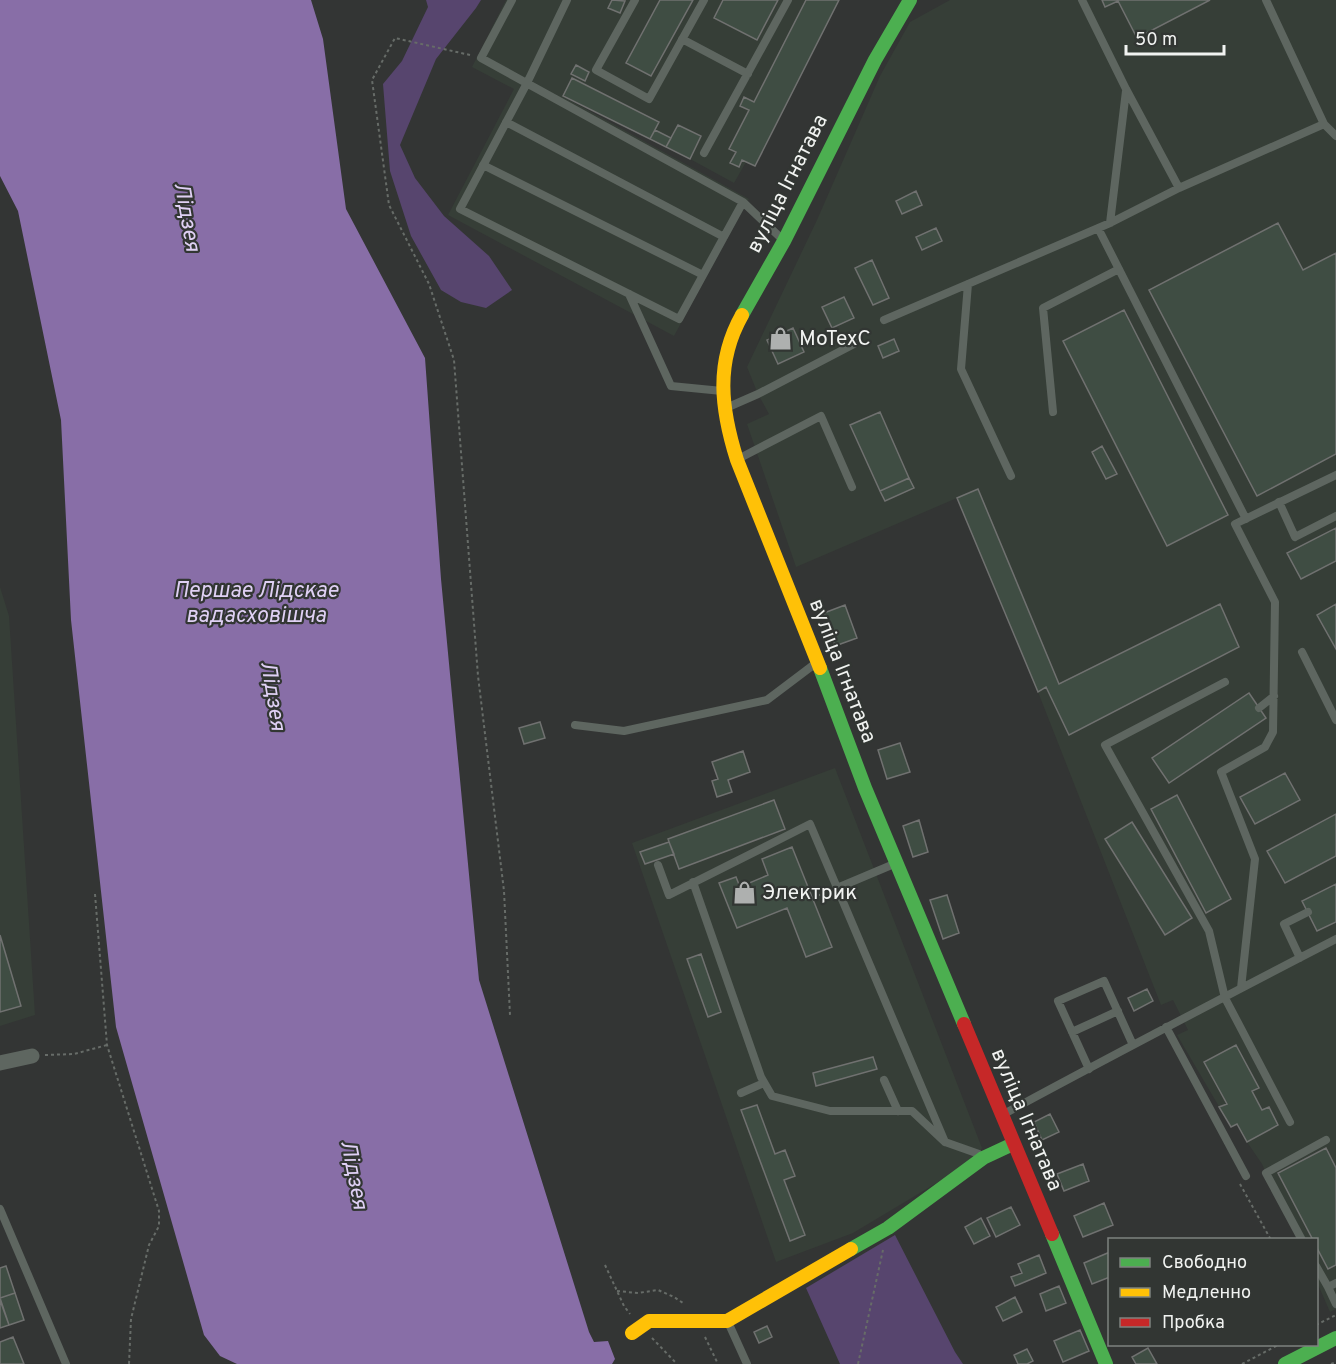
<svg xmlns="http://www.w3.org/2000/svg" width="1336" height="1364" viewBox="0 0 1336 1364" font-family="Overpass,sans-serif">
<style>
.built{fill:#363e37}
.green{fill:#57456e}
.water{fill:#886ea7}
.building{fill:#3f4d43;stroke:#707170;stroke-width:1.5}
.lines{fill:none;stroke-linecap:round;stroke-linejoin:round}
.path{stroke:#676c68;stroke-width:2;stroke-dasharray:3 3;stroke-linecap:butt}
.lane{stroke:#5e6660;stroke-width:8}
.street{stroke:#5e6660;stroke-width:15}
.fast{stroke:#4caf50;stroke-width:14}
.slow{stroke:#ffc107;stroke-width:14}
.jam{stroke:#c62828;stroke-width:14}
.labels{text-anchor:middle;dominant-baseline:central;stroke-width:4.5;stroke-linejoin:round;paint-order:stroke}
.street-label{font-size:21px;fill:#f1f3f1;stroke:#323633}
.poi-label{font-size:21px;fill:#f1f3f1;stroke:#323633;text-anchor:start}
.water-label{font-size:22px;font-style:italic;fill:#dfd0f4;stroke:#323633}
</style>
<rect width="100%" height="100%" fill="#333534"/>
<path class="built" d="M506,0H839L734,183L690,159L564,97L749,199L674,336L448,215L514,89L472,67Z
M950,0H1336V1309L1330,1312L1317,1282L1316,1240L1297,1239L1262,1164L1247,1142L1238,1124L1231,1127L1177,1035L1188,1030L1173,1000L1161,1005L1038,692L957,498L796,567L747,424L769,414L758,394L747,367L817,220L880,76L910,22Z
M0,587L9,616L35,1015L0,1026Z
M835,768L982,1148L975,1160L853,1233L776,1262L632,843Z"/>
<path class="green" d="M426,0H481L476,8L436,59L400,145L415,178L444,216L489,256L512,290L486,308L461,302L441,290L411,236L390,171L383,84L402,61L428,7Z
M895,1235L955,1352L963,1364H840L806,1288Z"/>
<path class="water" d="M0,0H311L323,39L346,209L425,358L441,579L479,980L589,1332L594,1342L608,1341L615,1359L612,1364H237L220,1356L204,1335L116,1027L71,620L61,420L18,211L0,176Z"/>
<path class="building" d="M612,0L625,1L620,13L608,8Z
M660,0H693L651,76L626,63Z
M723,0H778L757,40L714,18Z
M806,0H839L755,166L742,160L739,167L730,163L736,152L729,149L749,110L740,106L744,97L754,102Z
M1102,0H1210L1137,38L1118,1L1105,7Z
M576,65L589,72L585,81L571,74Z
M572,78L659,122L650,139L563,96Z
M678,125L701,136L690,159L666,147Z
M655,130L671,138L666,147L650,139Z
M916,191L922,205L902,214L896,201Z
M1278,223L1303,270L1336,253V454L1257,496L1149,290Z
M936,228L942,241L922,250L916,237Z
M872,260L889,298L873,305L855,268Z
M844,297L854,318L832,328L822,307Z
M1124,310L1228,515L1167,546L1063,341Z
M793,328L804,352L778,364L767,340Z
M894,339L899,351L883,358L878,346Z
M880,412L909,478L880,491L850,425Z
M1102,446L1117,474L1106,479L1092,452Z
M909,478L914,488L885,501L880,491Z
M978,489L1059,684L1220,604L1239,647L1069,735L1046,687L1038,692L957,498Z
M1336,528V561L1301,579L1287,553Z
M1336,604V649L1317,615Z
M845,605L857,638L835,646L824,613Z
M1249,693L1266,718L1169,783L1152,758Z
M540,722L545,738L524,744L519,728Z
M900,743L910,772L887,779L878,750Z
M743,751L750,772L728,780L732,792L717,797L712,781L718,779L712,762Z
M1285,773L1300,800L1255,824L1240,797Z
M1177,795L1231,899L1206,913L1151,809Z
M774,800L785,829L679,869L668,839Z
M1336,814V856L1285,883L1267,851Z
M919,820L928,852L913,857L903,826Z
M1132,822L1192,918L1165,935L1105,839Z
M669,842L674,854L645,864L640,852Z
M792,847L832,947L806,957L787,908L737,928L719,883L736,877L740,887L768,875L762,859Z
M1336,884V922L1317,931L1302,901Z
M947,895L959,933L943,939L930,900Z
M0,935L21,1006L0,1012Z
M701,954L721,1012L708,1017L687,959Z
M1147,989L1153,1001L1134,1011L1128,998Z
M1236,1045L1259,1088L1252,1091L1262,1110L1269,1107L1278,1125L1247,1142L1237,1124L1231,1127L1219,1107L1227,1104L1204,1062Z
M873,1057L877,1069L816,1086L813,1073Z
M757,1105L775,1154L785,1150L795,1176L784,1180L805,1235L790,1241L741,1110Z
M1050,1114L1059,1132L1042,1140L1034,1122Z
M1326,1148L1336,1168V1265L1328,1269L1316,1246V1240H1313L1278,1173Z
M1083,1164L1089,1181L1064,1191L1057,1174Z
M1104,1203L1113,1225L1083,1237L1074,1216Z
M1011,1207L1020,1225L996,1237L987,1218Z
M981,1218L990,1236L974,1244L965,1227Z
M1110,1252V1277L1092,1284L1084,1263Z
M1039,1255L1046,1273L1015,1286L1011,1277L1022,1273L1018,1264Z
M6,1266L15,1293L0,1298V1268Z
M1059,1286L1066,1303L1046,1311L1040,1294Z
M15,1293L24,1320L9,1325L0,1298Z
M1015,1297L1022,1312L1003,1321L996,1307Z
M0,1300L9,1325L0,1328Z
M767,1326L772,1337L759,1343L754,1332Z
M1080,1330L1089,1351L1063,1362L1054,1341Z
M13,1337L24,1364H0V1342Z
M1148,1348L1157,1364H1136L1132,1357Z
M1027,1349L1033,1361L1027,1364H1018L1014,1355Z"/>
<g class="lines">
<path class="path" d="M470,55L395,38L372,80L389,205L429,284L454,360L478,676L504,891L510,1015
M95,894L107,1045L159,1211V1226L149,1245L131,1319L129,1364
M812,898L829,891
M45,1055L74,1054L107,1045
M1240,1184L1271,1240
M605,1265L624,1306L630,1314
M617,1291L638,1293L658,1290L674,1297L683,1303
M1316,1325L1336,1315
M705,1337L718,1364
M652,1338L677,1364
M858,1364L883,1250
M1242,1364L1280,1344
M1331,1364L1336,1362"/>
<path class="lane" d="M512,0L481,58L743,202L782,239
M567,0L527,83L460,209L679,319L743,202
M635,0L596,70L649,99L704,0
M1082,0L1126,89L1179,188
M1266,0L1324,124L1336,136
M682,39L748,74
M506,122L724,237
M704,153L788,0
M483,165L703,275
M1110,223L1126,91
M1098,228L1246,519
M968,284L961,369L1011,476
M629,294L671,386L722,391
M884,320L1110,223L1179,188L1324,124
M726,408L758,394L856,343
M1053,412L1043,308L1119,269
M738,459L821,416L852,487
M1279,502L1295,537L1336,516
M1302,652L1336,720
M1225,682L1105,745L1209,931L1225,998L1290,1122
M1259,708L1274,696
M575,725L624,731L767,700L816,663
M658,865L669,895L810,824L945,1142
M693,882L761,1077L772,1096L830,1111H912L945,1142L979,1154L981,1156
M837,888L894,864
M1300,958L1284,924L1308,912
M1241,988L1255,859L1221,772L1265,747L1273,732L1275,602L1235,524L1336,475
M1166,1027L1246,1176
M1072,1032L1118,1011
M1089,1069L1058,1001L1104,981L1133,1045
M884,1080L898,1111
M741,1093L764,1083
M1002,1115C1113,1055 1224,997 1336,939
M0,1209L66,1364
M1302,1240L1266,1173L1326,1140
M1316,1266L1328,1287
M1336,1283L1328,1287L1336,1304
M728,1322L747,1364"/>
<path class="street" d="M0,1063L32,1056"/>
<path class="fast" d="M742,315L784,241L875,60L910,0
M820,668L865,788L964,1024
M1052,1234L1106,1364
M851,1249L888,1228L983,1158L1013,1144
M1285,1364L1336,1338"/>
<path class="slow" d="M742,315C715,363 721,409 737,460L820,668
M632,1333L649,1321H727L851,1249"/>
<path class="jam" d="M964,1024L1052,1234"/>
</g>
<defs>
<symbol id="shop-bare" viewBox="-9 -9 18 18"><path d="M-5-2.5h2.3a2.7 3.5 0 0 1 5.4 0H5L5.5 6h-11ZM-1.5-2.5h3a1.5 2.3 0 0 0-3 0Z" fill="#aeb0af" stroke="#323633" stroke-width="2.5" paint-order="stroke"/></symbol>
</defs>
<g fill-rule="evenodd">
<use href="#shop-bare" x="764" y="322" width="33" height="33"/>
<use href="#shop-bare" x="728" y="876" width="33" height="33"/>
</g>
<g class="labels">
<g class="street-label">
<text transform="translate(788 184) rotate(-63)">вуліца Ігнатава</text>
<text transform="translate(842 671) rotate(69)">вуліца Ігнатава</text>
<text transform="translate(1026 1120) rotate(67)">вуліца Ігнатава</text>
</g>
<g class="poi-label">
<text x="799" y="339">MoTexC</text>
<text x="762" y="893">Электрик</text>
</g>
<g class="water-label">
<text transform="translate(186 217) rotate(80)">Лідзея</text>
<text x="256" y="591">Першае Лідскае<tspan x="256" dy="25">вадасховішча</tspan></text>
<text transform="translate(272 696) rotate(81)">Лідзея</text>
<text transform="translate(353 1175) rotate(79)">Лідзея</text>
</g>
</g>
<rect x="1108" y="1238" width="210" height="108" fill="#323633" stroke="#7e827f" stroke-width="1.5"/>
<rect x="1120" y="1258" width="30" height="9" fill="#4caf50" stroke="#7e827f" stroke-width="1.5"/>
<text x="1162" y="1268" font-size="18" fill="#f1f3f1">Свободно</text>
<rect x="1120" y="1288" width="30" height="9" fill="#ffc107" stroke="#7e827f" stroke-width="1.5"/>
<text x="1162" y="1298" font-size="18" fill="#f1f3f1">Медленно</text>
<rect x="1120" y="1318" width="30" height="9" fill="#c62828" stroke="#7e827f" stroke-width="1.5"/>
<text x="1162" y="1328" font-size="18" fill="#f1f3f1">Пробка</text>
<path d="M1126 45v9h98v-9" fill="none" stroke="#f1f3f1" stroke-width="3"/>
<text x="1135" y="45" font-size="18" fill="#f1f3f1" stroke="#323633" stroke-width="4.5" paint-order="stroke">50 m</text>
</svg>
